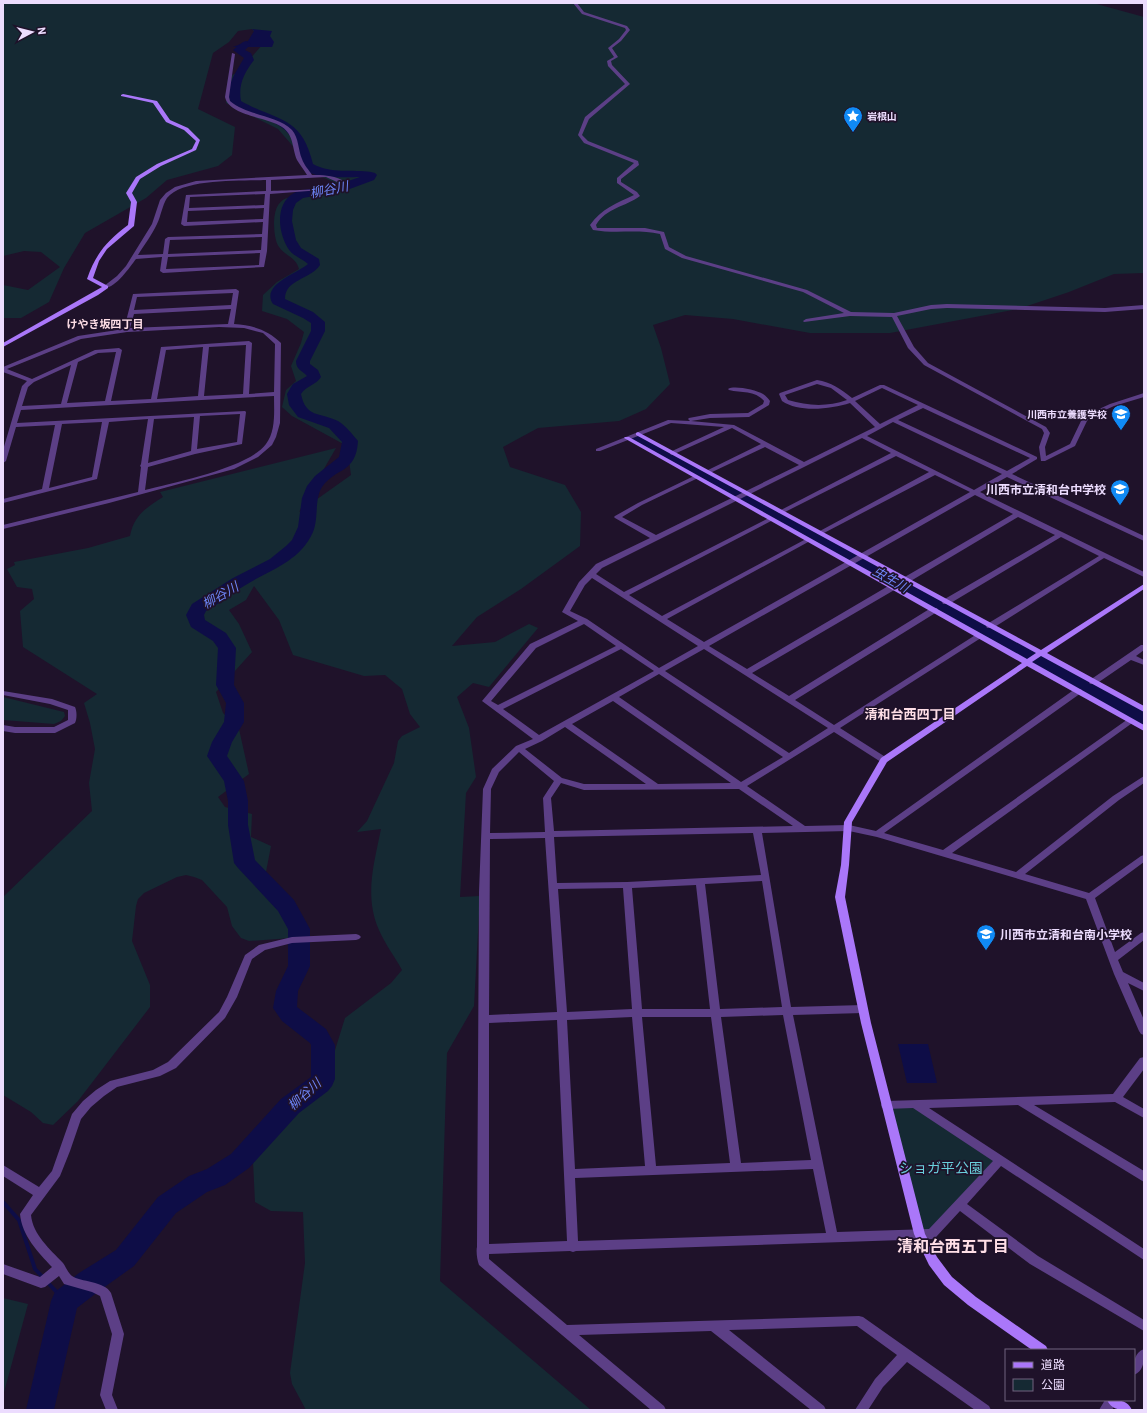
<svg xmlns="http://www.w3.org/2000/svg" width="1147" height="1413" viewBox="0 0 1147 1413" font-family="Barlow,'Noto Sans JP',sans-serif">
<style>
.green{fill:#152933}
.water{fill:#0e0d47}
.lines{fill:none;stroke-linecap:round;stroke-linejoin:round}
.stream{stroke:#0e0d47;stroke-width:4}
.river{fill:#0e0d47;fill-rule:evenodd}
.street{fill:#5c3f86;fill-rule:evenodd}
.secondary{fill:#aa77f9;fill-rule:evenodd}
.labels{text-anchor:middle;dominant-baseline:central;stroke-width:3.5;stroke-linejoin:round;paint-order:stroke}
.far-poi-label{font-size:10px;font-weight:bold;fill:#ecdcfe;stroke:#1f122a;text-anchor:start}
.far-neighbourhood-label{font-size:11px;font-weight:bold;fill:#fedee6;stroke:#1f122a}
.poi-label{font-size:12px;font-weight:bold;fill:#ecdcfe;stroke:#1f122a;text-anchor:end}
.water-label{font-size:13px;font-style:italic;fill:#6e86f9;stroke:#1f122a}
.neighbourhood-label{font-size:13px;font-weight:bold;fill:#fedee6;stroke:#1f122a}
.near-park-label{font-size:14px;fill:#69cfdc;stroke:#1f122a}
.near-neighbourhood-label{font-size:16px;font-weight:bold;fill:#fedee6;stroke:#1f122a}
</style>
<rect width="100%" height="100%" fill="#1f122a"/>
<path class="green" d="M3,3H1093L1144,17V273L1114,274L1069,292L1018,309L890,333H810L733,319L685,315L653,325L661,348L670,384L646,409L619,421L538,428L503,447L510,467L565,485L581,512L580,546L521,589L477,617L452,646L495,642L529,624L538,628L489,687L473,683L457,697L469,728L476,777L466,793L460,897L480,896L474,1006L447,1053L440,1281L591,1410H306L292,1384L290,1373L305,1263L303,1212L271,1211L255,1202L253,1161L257,1150L323,1089L345,1018L391,983L402,970C395,957 385,944 379,930C364,896 374,864 381,829L357,832L367,821L394,763L398,741L402,736L420,727L410,714L402,689L385,675L364,676L293,655L279,620L254,586L246,600L229,610L239,624L252,652L216,692L223,713L239,729L249,774L218,797L225,807L252,814L251,837L271,846L265,877L268,883L286,895L298,917L291,938L249,941L241,938L232,926L227,907L202,880L194,877L186,875L177,877L144,893L138,899L136,906L132,941L150,985V1007L78,1101L53,1125L43,1123L31,1112L3,1095V897L92,811L89,783L95,749L90,723L84,703L97,694L23,647L20,611L34,599L32,589L17,587L7,569L15,565L14,562L88,548L130,536C134,515 146,508 163,497L160,492L336,448L299,512L351,475L347,446L292,416L282,407L286,390L296,381L291,366L301,343L304,332L287,319L262,311L263,295L277,282L299,269C296,257 285,256 279,247C275,242 274,229 274,223C275,189 297,199 319,192C323,191 326,188 330,186L331,181L318,175L278,129L226,103L228,78L239,71L263,44L252,29L238,31L229,42L213,53L198,109L235,127L232,155L218,166L167,180L146,198L85,233L64,268L49,302L21,318H3V285L28,290L60,267L41,252L24,251L3,256Z
M3,697L64,712L65,716L61,721L54,724L3,720Z
M915,1104L1000,1160L932,1234H920L886,1105Z
M3,1298L28,1304L3,1396Z"/>
<path class="water" d="M252,29L272,31L270,36L274,42L272,47H233L248,41L254,31Z
M898,1044H928L937,1083H907Z"/>
<g class="lines">
<path class="stream" d="M3,1202L19,1220L35,1269L65,1301"/>
<path class="river" d="M246,41L251,44L245,50L251,53L254,60C244,73 238,85 241,101C278,122 301,115 313,164C331,174 352,169 371,172L375,173L377,175L374,180L347,190L303,198L296,203L293,210L292,221L296,240L301,248L319,259L320,265C310,280 285,279 285,299L313,312L325,322V331L310,361V364L318,370L321,377C316,385 306,386 301,394C306,418 319,412 338,421C345,425 353,435 358,441C356,474 336,467 322,487C314,500 319,518 313,532C300,562 269,570 244,586C231,594 219,604 206,611L204,615L205,620L226,633L236,648L234,685L244,703V722L232,742L227,756L244,781L248,801V825L255,860L294,900L310,929V966L298,991L297,1007L326,1029L335,1045V1079L332,1086L328,1091L299,1113L249,1168L225,1185L207,1192L176,1213L134,1266L99,1291L77,1308L54,1410H26L51,1301L55,1292L79,1273L116,1250L158,1197L189,1176L207,1169L231,1154L281,1099L311,1077V1045L310,1043L282,1021L273,1008L276,991L288,966V929L278,911L238,868L234,863L228,825V801L224,781L207,756L212,742L224,722L226,703L216,685L218,648L213,641L191,627L186,615L192,604L233,578L270,559L286,546L292,540L298,527L302,498L307,486L315,476L339,457L342,442L329,428L298,417L289,405L287,394L291,387L293,384L307,376C302,370 296,370 296,361L311,331V323L303,318L273,304C260,285 298,273 308,264C303,259 295,257 290,251C278,235 274,204 294,193C301,189 311,189 318,188C333,185 346,182 360,177C348,177 308,180 302,166C297,153 296,140 285,130C271,118 249,114 232,105C222,89 237,71 244,58L233,50L243,42Z
M638,433L643,435L1144,711V725L1137,723L633,441L630,438L633,435Z"/>
<path class="street" d="M573,3H577L584,12L627,26L630,30L621,41L612,48L618,57L611,61L612,65L630,84L589,119L582,135L588,141L638,161L639,165L621,179V182L637,192L640,196C625,207 606,208 596,225L597,228H645L664,232L669,247L686,256L807,290L851,312L894,313L931,305L947,304L1105,308L1144,305V309L1105,312L947,308L931,309L897,316L914,347L928,363L1046,427L1050,433L1045,447L1046,456L1070,444L1081,421L1086,415L1110,404L1144,393V397L1114,406L1090,417L1087,421L1075,446L1045,461H1041L1039,447L1044,433L1042,429L924,365L908,348L892,317L850,316L804,322L803,321L806,319L844,313L803,292L682,258L665,249L660,234C638,229 615,234 593,230L590,225C601,209 617,203 634,195L617,183V178L634,163L584,143L578,135L585,117L625,84L608,66L607,61L614,57L608,48L619,39L626,30L625,28L582,14Z
M232,53L235,54L229,97L230,101C248,116 277,115 292,130C299,138 298,150 302,159C304,165 309,170 312,175C323,175 331,175 342,180L341,185L334,189L270,194L267,251L264,267L163,273L160,271L162,257L136,259C130,267 115,289 104,288V286L117,276L126,266L152,224L160,200L166,193L175,187L196,181L307,175C304,170 300,165 297,160C292,148 294,135 282,127C268,117 229,116 225,97ZM326,177L337,182V184C325,191 286,190 271,191V180ZM266,180V191L186,195L181,224L184,226L263,222L262,234L168,237L165,239L163,254L138,255C144,245 152,235 157,224C161,216 162,206 167,198C183,178 241,181 266,180ZM265,194L264,205L189,208L190,197ZM264,208L263,219L187,222L188,211ZM262,237L261,250L168,254L170,240ZM260,253L259,265L166,269L168,257Z
M236,289L239,291L234,324C252,325 268,330 281,343L280,423L276,437L272,445L258,457L234,469L109,503L3,529V525L138,492L141,467L140,466L141,464L148,419L109,422L97,479L3,503V499L42,489L55,425L16,427L6,461L3,463V450L22,386L27,381L3,372V367L78,336L124,329L133,294ZM233,293L231,305L134,310L137,297ZM231,309L228,324L130,328L134,314ZM219,327L244,328L263,333L275,344L274,392L249,394L252,343L249,341L161,347L151,399L111,401L122,350L119,348L95,350L32,379L7,369L81,339L127,332ZM246,345L243,394L204,396L209,347ZM203,347L198,396L157,399L166,350ZM116,352L105,401L67,403L78,362L98,353ZM71,365L61,404L22,406L28,387L34,382ZM274,396C274,411 276,431 266,444C248,468 175,482 145,490L148,467L195,454L242,444L246,412L245,411L17,423L21,410ZM240,414L237,442L197,449L200,416ZM194,417L191,451L148,463L154,419ZM102,422L92,477L49,488L62,424Z
M817,380C831,382 841,389 852,398L880,385H884L1037,457V459L1012,474L1144,536V541L1142,540L1007,477L980,492L1144,572V577L1104,558L993,628H987L986,626L987,624L1099,556L1061,537L949,604H943L942,602L943,600L1055,535L1018,517L909,582H903L902,580L903,578L1013,514L975,495L709,646L747,669L890,585H896L897,587L896,589L752,673L789,696L931,608H937L938,610L937,612L795,700L834,725L977,634H980L984,636L840,728L887,758L888,760L887,762H881L834,732L747,786L805,826L849,825L876,831L1075,689H1081L1082,691L1081,693L884,833L943,850L1128,719L1131,718L1135,721L952,853L1016,872L1113,796L1144,776V783L1119,800L1025,874L1089,893L1141,856L1144,855V862L1095,898L1115,952L1141,933L1144,932V940L1118,960L1123,972L1144,983V991L1128,983L1144,1020V1035L1141,1034L1139,1031L1114,974L1086,899L877,837L849,831L762,833L791,1007L863,1005L866,1006L868,1009L866,1012L863,1013L793,1015L837,1232L929,1229L993,1161L913,1108L886,1109L882,1108L881,1105L882,1102L886,1101L1113,1094L1140,1058L1144,1057V1069L1123,1097L1144,1109V1118L1115,1102L1034,1105L1144,1171V1182L1018,1105L929,1108L1144,1249V1260L1001,1166L967,1204L1038,1256L1144,1320V1331L1030,1264L960,1211L936,1237L932,1239L576,1251L573,1252L570,1251L489,1254V1259L567,1325L859,1316L863,1317L989,1406L991,1410H975L907,1362L883,1387L868,1410H855L875,1379L897,1355L857,1326L729,1330L824,1406L826,1410H811L711,1331L579,1335L664,1406L666,1410H651L479,1265C477,1260 476,1251 477,1247L479,892L483,789L492,769L516,746L533,739L482,701L530,644L578,621L562,612L579,582L596,564L650,538L615,518L614,517L615,516L638,503L694,476H698V478L642,505L622,517L656,535L799,465L765,447L710,473H706V471L761,444L732,428L672,455L670,454V452L724,427L671,423L600,451H596V449L668,420L690,421L688,419L689,418L710,414L748,413L763,404L764,401C755,390 741,393 729,390L728,389C734,385 756,390 763,394C766,396 768,398 770,401L769,405L749,417L710,418L691,421L734,425L804,462L875,427L850,403C831,409 799,413 782,401L779,394L780,393ZM817,384L831,388L847,400C827,407 808,406 788,400L785,395ZM882,388L918,405L880,424L855,401ZM923,408L1030,458L1007,471L898,420ZM893,422L1002,474L974,490L867,436ZM862,438L891,453L779,511L778,512L779,513H783L896,456L929,472L818,532L817,533L818,534H822L935,475L970,492L704,642L667,619L810,541L812,540L810,539H806L662,616L629,595L773,520L774,519L773,518H769L624,592L596,574L602,568ZM592,578L698,646L659,668L587,619L570,611L585,585ZM584,624L616,646L498,705L491,701L536,648ZM621,649L654,671L539,735L503,709ZM704,649L828,728L789,753L665,671ZM659,674L783,757L741,782L619,697ZM613,701L731,783L658,784L572,724ZM565,727L646,784H584L562,778L525,749L542,741ZM519,752L554,781L543,798L545,832L490,833L491,789L499,772ZM561,783L584,790L739,789L793,826L554,831L551,798ZM753,833L761,875L627,882L557,883L554,837ZM545,838L557,1012L489,1015L490,839ZM762,881L782,1007L720,1009L705,884ZM696,885L710,1009H642L632,888ZM623,888L632,1009L567,1012L558,889ZM783,1015L811,1160L741,1163L721,1017ZM632,1017L645,1166L575,1169L567,1020ZM642,1017H711L730,1163L656,1166ZM557,1020L567,1241L489,1244V1023ZM813,1169L826,1233L578,1241L575,1178Z
M1141,645H1144V650L1136,656L1144,660V665L1131,660L1096,684H1090L1089,682L1090,680Z
M3,691L52,699L75,707C77,711 77,719 75,723L55,733H15L3,731V725L15,727H54L68,720V710L50,704L3,695Z
M356,934L359,935L361,937L359,939L356,940L292,943L265,950L252,959L237,997L225,1018L176,1068L160,1076L117,1087L104,1096L91,1107L81,1119L70,1151L60,1176L31,1215C33,1235 50,1249 63,1263C66,1267 68,1273 72,1276C80,1282 105,1281 111,1293L124,1334L112,1395L118,1410H106L100,1395L112,1334L100,1296L92,1292L64,1284L59,1276L45,1287L41,1288L3,1274V1264L40,1277L52,1267C38,1252 22,1236 20,1214L33,1195L3,1176V1165L39,1187L52,1171L72,1114L83,1101L96,1090L110,1081L153,1070L168,1062L219,1012L227,997L245,955L259,945L292,937Z
M1144,1349C1144,1359 1145,1370 1134,1375C1134,1364 1133,1353 1144,1349Z
M1105,1400H1118L1112,1410H1099Z"/>
<path class="secondary" d="M123,94L157,101L170,120L188,128L200,140L196,150L161,166L140,179L132,193L137,202L134,226L107,249L99,261L93,278L108,286V288L98,295L3,347V343L102,287L87,279C96,253 107,241 128,225L131,202L126,193L136,177L157,164L192,149L196,141L184,130L166,122L153,103L121,96V95Z
M638,432L1041,650L1144,584V589L1047,653L1144,706V712L1041,656L1032,662L1144,725V731L1027,666L887,762L852,822L849,865L845,897L871,1023L925,1234L937,1257L952,1277L976,1297L1046,1346L1048,1350H1032L968,1305L944,1285L929,1265L914,1234L861,1023L835,897L841,865L844,822L881,758L1022,663L624,438L625,437H629L1027,659L1036,653L636,435V433Z
M1107,1400C1117,1400 1127,1399 1132,1410C1122,1410 1112,1411 1107,1400Z"/>
</g>
<defs>
<symbol id="sight-pin" viewBox="-11 -11 22 30"><path d="M0 17L-7.5 6A9.5 9.5 0 1 1 7.5 6Z" fill="#108af5" stroke="#1f122a"/><path d="M0-6L1.8-2.2L6-1.7L2.9 1.2L3.7 5.4L0 3.3L-3.7 5.4L-2.9 1.2L-6-1.7L-1.8-2.2Z" fill="#fff"/></symbol>
<symbol id="school-pin" viewBox="-11 -11 22 30"><path d="M0 17L-7.5 6A9.5 9.5 0 1 1 7.5 6Z" fill="#108af5" stroke="#1f122a"/><path d="M0-5L7-2L0 1L-7-2ZM-4 1L0 2.5L4 1V4Q0 6-4 4Z" fill="#fff"/></symbol>
</defs>
<g fill-rule="evenodd">
<use href="#sight-pin" x="842" y="105" width="22" height="30"/>
<use href="#school-pin" x="1110" y="403" width="22" height="30"/>
<use href="#school-pin" x="1109" y="478" width="22" height="30"/>
<use href="#school-pin" x="975" y="923" width="22" height="30"/>
</g>
<g class="labels">
<g class="far-poi-label">
<text x="867" y="116">岩根山</text>
<text x="1107" y="414" text-anchor="end">川西市立養護学校</text>
</g>
<g class="far-neighbourhood-label">
<text x="105" y="323">けやき坂四丁目</text>
</g>
<g class="poi-label">
<text x="1106" y="489">川西市立清和台中学校</text>
<text x="1000" y="934" text-anchor="start">川西市立清和台南小学校</text>
</g>
<g class="water-label">
<text transform="translate(329 189) rotate(-11)">柳谷川</text>
<text transform="translate(891 579) rotate(29)">虫生川</text>
<text transform="translate(220 595) rotate(-30)">柳谷川</text>
<text transform="translate(304 1094) rotate(-42)">柳谷川</text>
</g>
<g class="neighbourhood-label">
<text x="910" y="714">清和台西四丁目</text>
</g>
<g class="near-park-label">
<text x="941" y="1167">ショガ平公園</text>
</g>
<g class="near-neighbourhood-label">
<text x="953" y="1245">清和台西五丁目</text>
</g>
</g>
<rect width="1147" height="1413" fill="none" stroke="#ecdcfe" stroke-width="8"/>
<rect x="1005" y="1349" width="130" height="52" fill="#1f122a" stroke="#71637f"/>
<rect x="1013" y="1362" width="20" height="6" fill="#aa77f9" stroke="#71637f"/>
<text x="1041" y="1369" font-size="12" fill="#ecdcfe">道路</text>
<rect x="1013" y="1379" width="20" height="12" fill="#152933" stroke="#71637f"/>
<text x="1041" y="1389" font-size="12" fill="#ecdcfe">公園</text>
<g transform="translate(32 32) rotate(83)" stroke="#1f122a" stroke-width="3" paint-order="stroke">
<path d="M0-3L7 15L0 10L-7 15Z" fill="#ecdcfe"/>
<text y="-6" font-size="11" font-weight="bold" text-anchor="middle" fill="#ecdcfe">N</text>
</g>
</svg>
